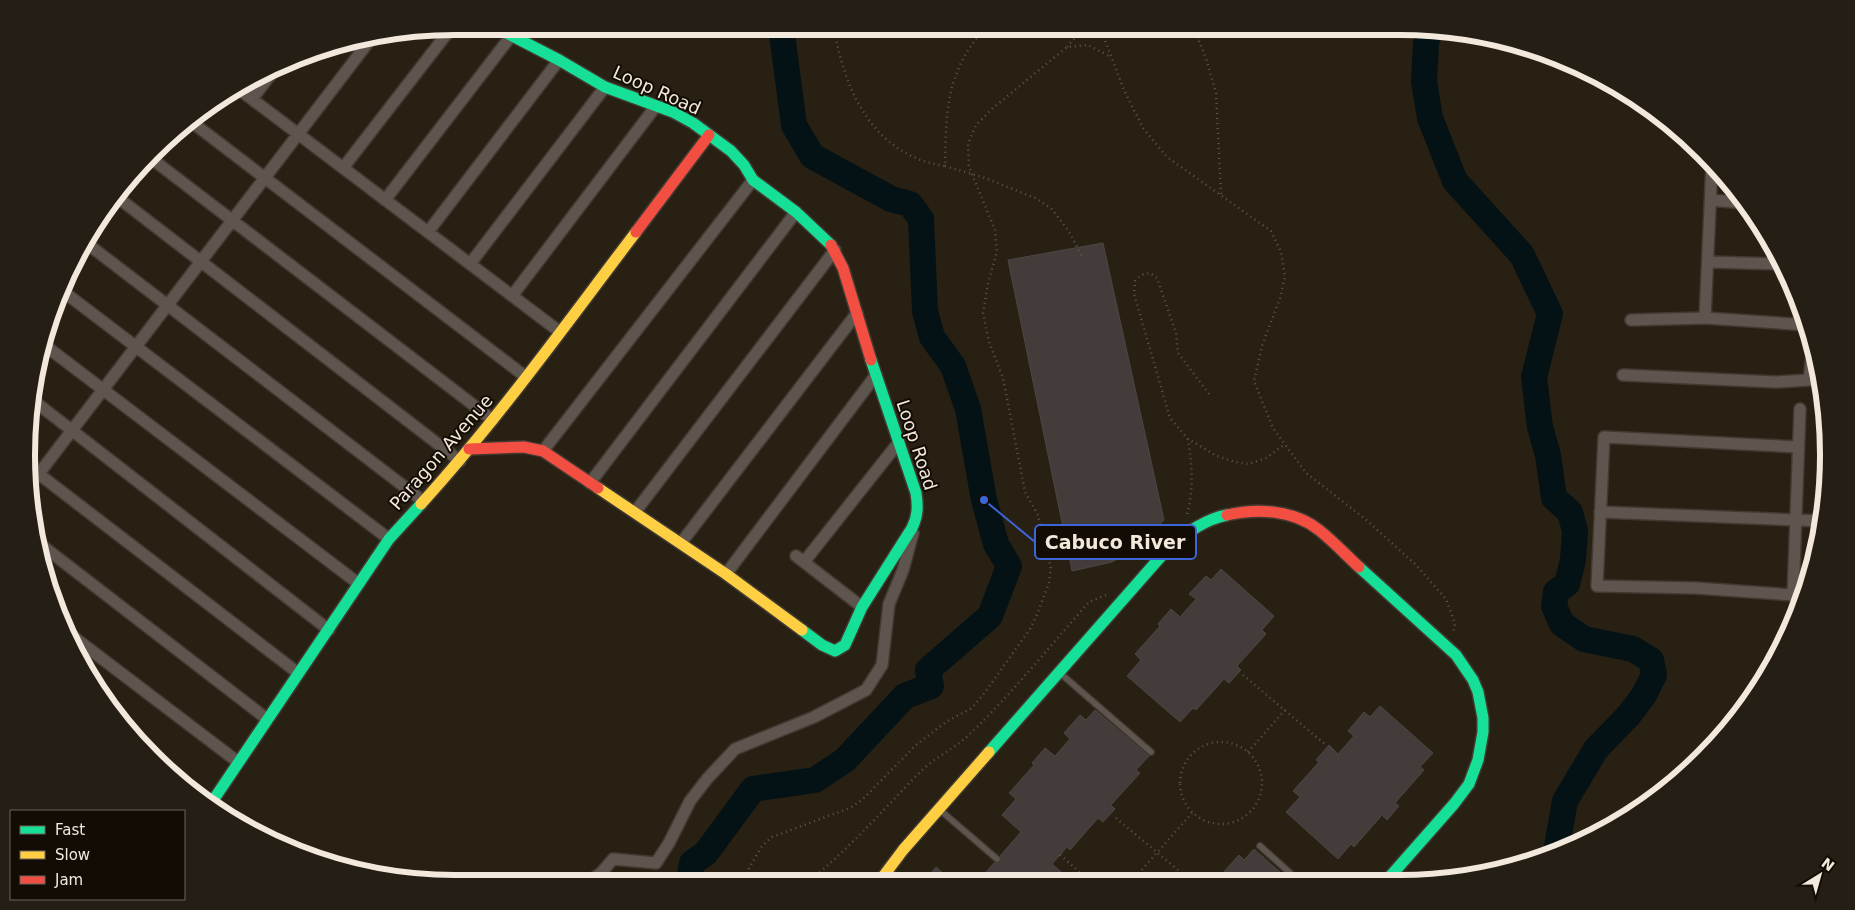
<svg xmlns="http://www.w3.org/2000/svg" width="1855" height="910" viewBox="0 0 1855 910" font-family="'DejaVu Sans',sans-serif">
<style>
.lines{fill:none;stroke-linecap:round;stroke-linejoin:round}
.river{stroke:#051215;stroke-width:26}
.building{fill:#443c3a;stroke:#4e4644}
.lane-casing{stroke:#423a31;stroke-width:8}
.street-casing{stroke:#423a31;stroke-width:14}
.fast-casing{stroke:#423a31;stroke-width:14}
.slow-casing{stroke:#423a31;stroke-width:14}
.jam-casing{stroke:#423a31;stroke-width:14}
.path{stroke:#5d574f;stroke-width:2.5;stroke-dasharray:1 4;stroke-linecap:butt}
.lane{stroke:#5d554e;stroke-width:5.5}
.street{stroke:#5d554e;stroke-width:11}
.fast{stroke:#16e098;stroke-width:11}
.slow{stroke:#ffcf43;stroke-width:11}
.jam{stroke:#f24e42;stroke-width:11}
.labels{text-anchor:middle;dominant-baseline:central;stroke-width:4;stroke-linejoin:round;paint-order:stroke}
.street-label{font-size:18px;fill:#f2e8db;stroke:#130c04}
.rim{fill:none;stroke:#f2e8db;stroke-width:6}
.leader{fill:none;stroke:#3d65d8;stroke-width:2}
.callout-dot{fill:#3d65d8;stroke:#130c04;stroke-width:2}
.callout{fill:#130c04;stroke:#3d65d8;stroke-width:2}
.callout-label{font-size:19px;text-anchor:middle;font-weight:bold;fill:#f2e8db}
</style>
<rect width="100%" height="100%" fill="#282013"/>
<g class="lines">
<path class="river" d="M1430,28L1426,43L1424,81L1430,118L1455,181L1522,255L1550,314L1534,377L1540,427L1548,455L1554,498L1570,512L1575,531L1573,560L1567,584L1556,592L1554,606L1562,624L1584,639L1633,649L1651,660L1654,675L1644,695L1629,715L1596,749L1565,801L1556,852
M689,882L692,863L706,853L753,789L815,780L845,760L905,696L931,686L928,670L990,616L1009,566L996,544L984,500L968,409L953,366L932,337L925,311L921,219L910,204L891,199L812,156L794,125L781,27"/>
</g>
<path class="building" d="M1103,243L1164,520L1135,549L1112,562L1072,571L1008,260Z
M1221,569L1274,616L1262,630L1266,634L1237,666L1241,670L1229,683L1224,679L1196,710L1193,708L1180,722L1127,676L1141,660L1135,654L1160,626L1158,624L1171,609L1180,617L1196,599L1189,594L1206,576L1211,580Z
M1380,706L1433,753L1420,767L1424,770L1395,803L1399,806L1387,820L1382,815L1354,847L1351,844L1338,859L1286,812L1300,797L1293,791L1319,762L1316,760L1329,745L1338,754L1354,736L1348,731L1364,712L1370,717Z
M1095,710L1149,756L1136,770L1140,773L1111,805L1115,809L1103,822L1098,818L1070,850L1067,847L1052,864L1072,881H978L994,863L1000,862L1002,859L1000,856L1021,832L1002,815L1016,799L1009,793L1034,765L1032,763L1045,748L1055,756L1070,739L1064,733L1080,715L1086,720Z
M1254,849L1290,881H1230L1222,874L1239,855L1244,860Z
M936,867L952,881L924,882Z"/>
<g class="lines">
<defs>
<path id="lane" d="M1060,673L1151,752
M940,810L997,859
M1260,846L1299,881"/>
<path id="street" d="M240,90L560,332
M252,99L272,73
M189,120L526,377
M152,159L493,420
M343,168L452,27
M117,197L460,461
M385,200L511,36
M1711,200L1744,203
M428,232L559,60
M85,242L423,501
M1708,262L1782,264
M470,264L605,87
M60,289L389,539
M512,296L656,106
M1705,318L1712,163
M1631,320L1705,318L1808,325
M43,344L359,584
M1623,375L1776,382L1809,380L1813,346
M34,401L329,630
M1798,447L1604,437L1597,586L1696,588L1793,595L1800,409
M543,451L753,180
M31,468L298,673
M590,483L796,212
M31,484L370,40
M635,512L835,250
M1600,512L1822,521
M681,543L857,313
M40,544L267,719
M796,556L862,607
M804,562L899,442
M726,574L876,375
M67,632L238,762
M589,882L602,872L613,859L656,863L669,843L690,801L707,779L735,749L814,717L866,690L882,665L889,604L903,570L913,533
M557,883L571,882"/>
<path id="fast" d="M493,26L559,60L605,87L673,112L693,123L731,151L744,165L753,180L796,212L831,245
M1359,567L1456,655L1473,680L1478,692L1483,718V732L1478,760L1469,784L1454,804L1387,880
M802,630L822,645L835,651L845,645L862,607L912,528C918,516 918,506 916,493L871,360
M989,752L1171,545C1188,532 1206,519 1227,515
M212,802L389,539L421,504"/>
<path id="slow" d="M598,488L726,574L802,630
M421,504C499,418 566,324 636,232
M879,882L903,850L989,752"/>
<path id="jam" d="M636,232L709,135
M831,245L843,268L871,360
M469,449L524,447L543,451L598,488
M1227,515C1258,508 1294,510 1319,530C1333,541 1346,555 1359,567"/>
</defs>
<use href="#lane" class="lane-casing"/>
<use href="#street" class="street-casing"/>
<use href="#fast" class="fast-casing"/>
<use href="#slow" class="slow-casing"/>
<use href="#jam" class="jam-casing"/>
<path class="path" d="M834,27C844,91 874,156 945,166C946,134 945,100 958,70C964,54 975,40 985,27
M1100,27L1124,90L1143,128L1167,157L1271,231L1281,252L1285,276L1280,298L1262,346L1254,381L1273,428L1306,473L1364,518L1415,564L1446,599L1455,624L1453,633
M1193,27L1206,58L1216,93L1221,194
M1197,38L1205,27
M1067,47L1084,27
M945,166L985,178L1035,198L1051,208L1068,230L1082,256
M1209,394L1178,353L1176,333L1157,278L1150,273L1141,275L1135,281L1134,294L1170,418L1188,439L1217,456L1235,462L1249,464L1266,458L1285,444
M1187,514C1194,489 1192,465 1188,439
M1243,675L1327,746
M1180 783a41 41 0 1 1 82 0a41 41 0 1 1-82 0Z
M1248,752L1285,710
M1116,818L1191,881
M1060,855L1090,881
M1132,881L1192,813
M741,882L762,846L772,837L850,808L862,800L916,745L946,722L972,708L986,691L1030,629L1036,617L1049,583L1051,567L1045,551L1038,515L1025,492L1003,378L989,342L983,313L988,283L997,252L995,230L969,167L968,144L976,125L993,108L1067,47L1088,45L1111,57
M808,882C849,849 883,810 920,772C935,757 956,748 971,733C1013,692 1050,646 1089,602L1106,595"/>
<use href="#lane" class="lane"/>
<use href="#street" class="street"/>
<use href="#fast" class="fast"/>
<use href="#slow" class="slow"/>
<use href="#jam" class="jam"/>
</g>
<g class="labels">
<g class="street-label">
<text transform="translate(657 90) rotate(24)">Loop Road</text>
<text transform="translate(917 445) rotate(72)">Loop Road</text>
<text transform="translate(441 452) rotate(-49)">Paragon Avenue</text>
</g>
</g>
<path d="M0 0H1855V910H0ZM455 35H1400A420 420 0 0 1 1820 455V455A420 420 0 0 1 1400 875H455A420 420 0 0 1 35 455V455A420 420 0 0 1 455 35Z" fill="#251e15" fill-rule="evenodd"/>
<path class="rim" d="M455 35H1400A420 420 0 0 1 1820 455V455A420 420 0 0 1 1400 875H455A420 420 0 0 1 35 455V455A420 420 0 0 1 455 35Z"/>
<path class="leader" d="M984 500L1035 542"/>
<circle class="callout-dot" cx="984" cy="500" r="5"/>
<rect class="callout" x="1035" y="525" width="161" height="34" rx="5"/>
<g class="callout-label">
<text x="1115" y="549">Cabuco River</text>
</g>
<rect x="10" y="810" width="175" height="90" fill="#130c04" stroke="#6c645a"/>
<rect x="20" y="826" width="25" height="8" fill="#16e098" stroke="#6c645a"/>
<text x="55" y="835" font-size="15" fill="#f2e8db">Fast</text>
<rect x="20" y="851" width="25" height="8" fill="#ffcf43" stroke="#6c645a"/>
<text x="55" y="860" font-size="15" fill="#f2e8db">Slow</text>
<rect x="20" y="876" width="25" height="8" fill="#f24e42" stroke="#6c645a"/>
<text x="55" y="885" font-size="15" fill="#f2e8db">Jam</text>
<g transform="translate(1820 875) rotate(37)" stroke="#130c04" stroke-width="4" paint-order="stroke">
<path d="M0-4L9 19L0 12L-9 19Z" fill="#f2e8db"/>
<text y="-8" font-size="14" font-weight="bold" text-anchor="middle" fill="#f2e8db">N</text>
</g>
</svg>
